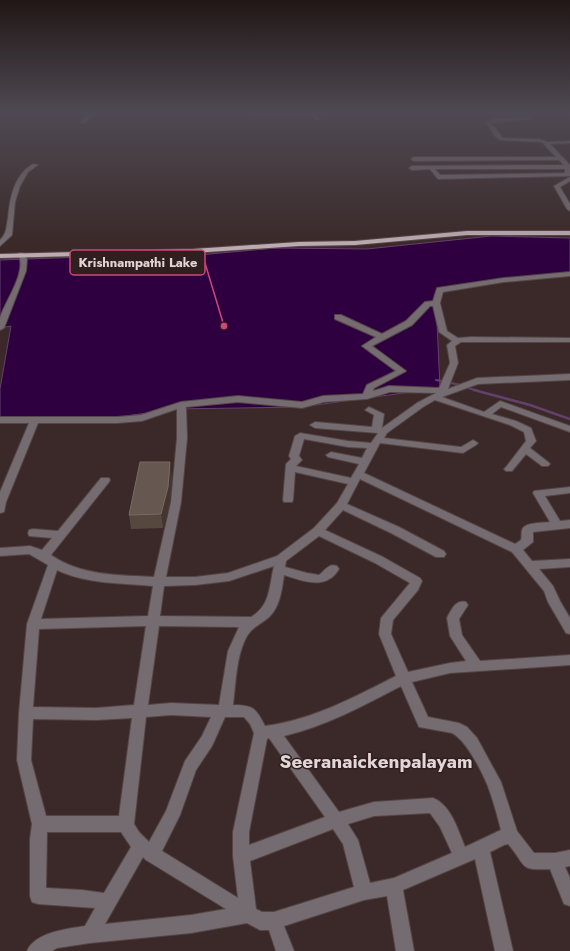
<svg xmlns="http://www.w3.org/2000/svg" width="570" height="951" viewBox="0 0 570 951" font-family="Jost,sans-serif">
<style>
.water{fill:#2e003f;stroke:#64406c}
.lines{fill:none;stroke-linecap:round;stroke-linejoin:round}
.stream-far1{stroke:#64406c;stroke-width:2}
.stream{stroke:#64406c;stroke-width:2.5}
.minor-casing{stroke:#554544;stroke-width:2}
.major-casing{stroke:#554544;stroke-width:2}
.minor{fill:#746c70;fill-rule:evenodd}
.major{fill:#bbaab2;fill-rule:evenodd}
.wall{fill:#56483f}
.shaded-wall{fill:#45352f}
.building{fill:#665750;stroke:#796b65}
.labels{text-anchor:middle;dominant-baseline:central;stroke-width:3;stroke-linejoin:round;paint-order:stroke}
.near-district-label{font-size:19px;font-weight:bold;fill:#e2d7d6;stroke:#2f1f1e}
.leader{fill:none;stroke:#ca487a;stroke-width:1.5}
.callout-dot{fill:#ca487a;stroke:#2f1f1e;stroke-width:1.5}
.callout{fill:#2f1f1e;stroke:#ca487a;stroke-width:1.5}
.callout-label{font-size:13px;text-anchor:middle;font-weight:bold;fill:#e2d7d6}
</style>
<rect width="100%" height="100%" fill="#3a2928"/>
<path class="water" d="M491,236L570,238V276L448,287L436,300L440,388L301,407L176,409L104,419L0,417V389L11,326L0,328V260L138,255H199L275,248L367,249Z"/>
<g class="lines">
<path class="stream-far1" d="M436,380L461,385
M465,387L478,391"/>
<path class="stream" d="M474,390L530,405L570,419"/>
<defs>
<path id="minor" d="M91,112H96L85,123H81V121Z
M248,112L314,114L320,119L316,120L313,116L252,115Z
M532,117L530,119L491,123L503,138L539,139L547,142L570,141V143L550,144L570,165V176L438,179L430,169L412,170L409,168L412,166L564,165L559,160L414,161L411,159L414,157H556L542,142L500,140L495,136L486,122L494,119ZM435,169H565V173L440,175Z
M33,164L38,165L28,172L20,186L15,202L12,235L0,246V240C7,233 6,228 8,218C10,197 14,175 33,164Z
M570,177V181L560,187L570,204V211L567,209L554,186Z
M19,253H23L27,259L26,271L4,328L0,330C0,326 0,322 0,318C5,301 28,271 18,254Z
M570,272V276L504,282L443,292L440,303L447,331L458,338L471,337L570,338V342H461L455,346L458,363L448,389L477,378L570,374V380L478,384L442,397L484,412L500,401L570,426V432L501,407L492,414L516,421L531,428L536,441L530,448L548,462L550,464L548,466H542L526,454L512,471H506L504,469L506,467L526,441L524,432L510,425L435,400L423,407L387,433L384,438L461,447L473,440L478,443L476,445L463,453L380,443L364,473L515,544L521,540C522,537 521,533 522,530C524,522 543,523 550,522L533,493L534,491L570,487V493L545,496L560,521L570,520V528L533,532V542L523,550L532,561L570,559V567L539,569L553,586L560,601L570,618V634L566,633L548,602L544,591L512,552L360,479L347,504L399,527L444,551L446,554L444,557H436L391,533L343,510L325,530L383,557L420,578L422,581L418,590L393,620L391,634L408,672L450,663L466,661L450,636L447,618C451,610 456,599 466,602L468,605L459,619L462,635L480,661L570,655V665L450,673L412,682L428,717L459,723L467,727L477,738L501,782L517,831L534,853H555L570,850V866L565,867L570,878V906L564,904L550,869C517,871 527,865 508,844L504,845L490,852L513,951H495L475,859L403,890L414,951H396L387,896L364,900L284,926L294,951H276L269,930H260L247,923L191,933L90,943L57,948L52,951H27C35,932 67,929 85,926L95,908L38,904L32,902L30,896V839L32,824L17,760L19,713L27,624L48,565L29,554L0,556V548L30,546L42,550L52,538L29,536L28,533L29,530L33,529L58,531L101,478H109L110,480L109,482L51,555C82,576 118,575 154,577L171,502L177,438V409L142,421L117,423H38L6,502L4,512L0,513V492L29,423H0V417H117L141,415L181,402L238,396L302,402L323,396L363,394L367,385L396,371L362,346L376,337L335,319V315H341L382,334L406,321L425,302L433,301L437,288L504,278ZM430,306H433L439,332L452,341L447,345L450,363L439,388L389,386L373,391L374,388L406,371L372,346L412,325ZM390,392L436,393L417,403L382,428L384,414L369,407L365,410L374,415L372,427L315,422L310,425L315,428L378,433L371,443L348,441L300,433L295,436L289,456L291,459L286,464L283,500L284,502H292L293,500L295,472L348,484L337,503L314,528L277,556L228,573L195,577H166L181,502L187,438L186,407L238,402L302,408L324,402L367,399ZM304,439L348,447L367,448L362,458L331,452L326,455L328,457L359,464L351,478L296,466L302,460L299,456ZM319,536L375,563L410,583L381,618L379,634L396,676C354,697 313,720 265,726C256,708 253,705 233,705C236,682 236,656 247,636C252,627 261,624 268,618C280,608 282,589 284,575C303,581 326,591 339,569L337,566C328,563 325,571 319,575L307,573L285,567L286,561ZM274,566C269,586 271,605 251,617L160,616L164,586L195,585L229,581ZM57,570C86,584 121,583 153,586L148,616L41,619ZM146,626L134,705L96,708L33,707L39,629ZM159,626L239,627L228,651L219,705L171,703L148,705ZM401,686L419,727L452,733C466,740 481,770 487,784C493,799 497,815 501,830L465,847C458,830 451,805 433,798L374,802L339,812L284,736C326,726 363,706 401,686ZM171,715L211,717L202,736L185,761L166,811L149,842L139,832L134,824L146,717ZM225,717H244L250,724L254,733L233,832V856L238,898L162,851L180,815L196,770L212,746ZM132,718L119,816H46L31,760L33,719L96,720ZM269,738L325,817L249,845V832L267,739ZM430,813L440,827L452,853L394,878L370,883L358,840L348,824L374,816ZM333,829L343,844L354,887L274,912H262L256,909L250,861ZM47,832H121L131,847L104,893L82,890L46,888ZM143,857L146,860L226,909L191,915L105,924Z"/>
<path id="major" d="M467,231H570V235H467L355,245L299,246L193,253L0,258V254L193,249L299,242L355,241Z"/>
</defs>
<use href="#minor" class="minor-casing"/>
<use href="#major" class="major-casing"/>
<use href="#minor" class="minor"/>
<use href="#major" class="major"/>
</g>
<path class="wall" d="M172,476L170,502L163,528L131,529L129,515Z"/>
<path class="shaded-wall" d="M170,462L172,476L170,502L163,528L161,514Z"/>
<path class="building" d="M140,462H170L168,487L161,514L129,515Z"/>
<linearGradient id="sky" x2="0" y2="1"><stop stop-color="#201716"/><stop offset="0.46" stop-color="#4f4953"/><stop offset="1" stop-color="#4f4953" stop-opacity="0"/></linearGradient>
<rect width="570" height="245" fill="url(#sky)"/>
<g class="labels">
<g class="near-district-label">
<text x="376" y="761">Seeranaickenpalayam</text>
</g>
</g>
<path class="leader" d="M224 326L205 263"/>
<circle class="callout-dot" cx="224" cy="326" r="4"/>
<rect class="callout" x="70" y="250" width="135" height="25" rx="4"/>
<g class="callout-label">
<text x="138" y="267">Krishnampathi Lake</text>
</g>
</svg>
